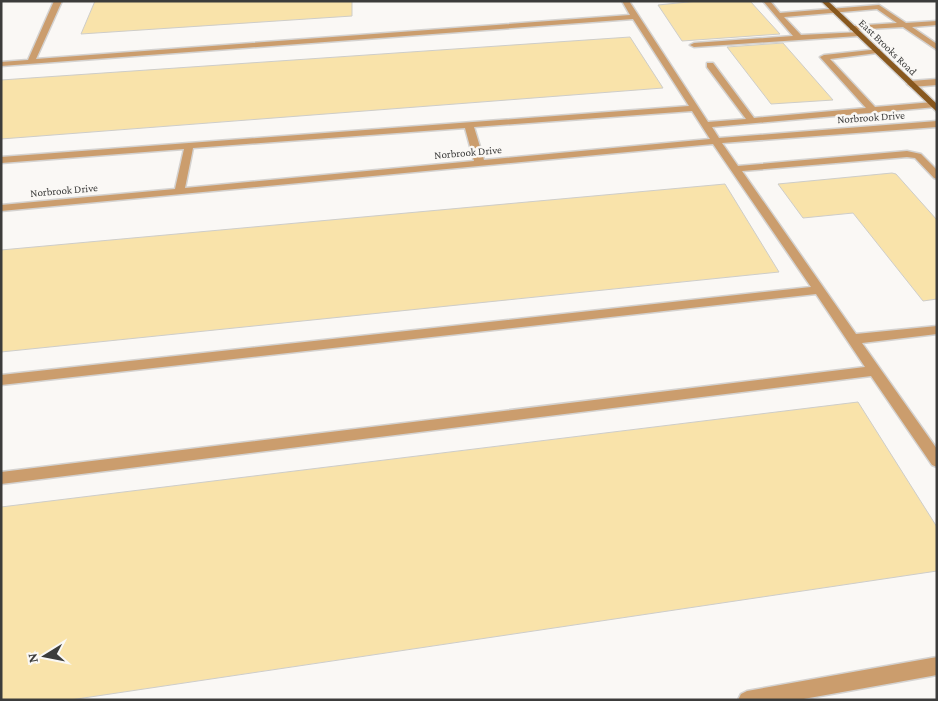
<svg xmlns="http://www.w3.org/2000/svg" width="938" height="701" viewBox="0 0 938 701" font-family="'Crimson Pro',serif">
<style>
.building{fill:#f9e3aa;stroke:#cecdc9}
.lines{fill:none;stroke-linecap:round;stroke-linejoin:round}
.minor-casing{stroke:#d4d2d0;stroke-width:3}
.major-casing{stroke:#d4d2d0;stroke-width:3}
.minor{fill:#cb9d6d;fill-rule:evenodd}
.major{fill:#88581e;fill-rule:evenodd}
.labels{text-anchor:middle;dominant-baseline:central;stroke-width:5;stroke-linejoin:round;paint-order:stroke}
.far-street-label{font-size:11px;fill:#3c3c3b;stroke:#faf8f5}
</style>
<rect width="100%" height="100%" fill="#faf8f5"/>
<path class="building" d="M95,1H352V16L81,34Z
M698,1H750L780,34L682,41L658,5Z
M630,37L663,88L1,139V80Z
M783,43L833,100L771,104L727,47Z
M892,173L896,174L937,220V299L923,301L853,213L803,218L778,184Z
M725,184L779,272L1,352V250Z
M858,402L937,527V571L70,700H1V507Z"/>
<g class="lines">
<defs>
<path id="minor" d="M54,1H62L36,59L630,15L622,1H629L708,122L746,119L707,67V63H713L754,118L866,108L820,57L824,55L880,49V53H877L830,59L875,107L933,102L937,104L936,107L712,127L719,138L937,121V127L722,143L738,166L907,151L921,154L937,170V179L934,178L915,158L907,157L742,171L856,334L937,326V334L862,343L937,449V467L932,465L871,376L1,484V472L865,367L816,294L1,385V375L811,287L713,144L1,211V205L175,189L184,149L1,163V157L689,106L633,19L1,66V62L28,60ZM692,111L710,139L484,160L474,127ZM465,128L474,161L185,188L193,148Z
M763,1H770L780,13L879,5L906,23L937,21V25L912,27L937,44V50L903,27L850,30V26H853L897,23L877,9L784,17L801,35L861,32V36H858L694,47L690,45L694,43L793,36Z
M937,79V85L911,87L907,84L911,81Z
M937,657V675L798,700H738L741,694L747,691Z"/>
<path id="major" d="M821,1H828L937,104V112Z"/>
</defs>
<use href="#minor" class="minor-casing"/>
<use href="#major" class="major-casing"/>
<use href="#minor" class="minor"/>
<use href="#major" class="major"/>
</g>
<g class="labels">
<g class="far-street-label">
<text transform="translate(888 47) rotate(44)">East Brooks Road</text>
<text transform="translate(871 117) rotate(-4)">Norbrook Drive</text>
<text transform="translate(468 152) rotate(-5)">Norbrook Drive</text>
<text transform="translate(64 190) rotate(-5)">Norbrook Drive</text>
</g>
</g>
<rect width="938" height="701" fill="none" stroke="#3c3c3b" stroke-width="5"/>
<g transform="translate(45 656) rotate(260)" stroke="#faf8f5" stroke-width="4" paint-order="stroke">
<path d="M0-4L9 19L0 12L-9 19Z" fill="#3c3c3b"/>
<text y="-8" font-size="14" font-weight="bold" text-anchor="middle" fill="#3c3c3b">N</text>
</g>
</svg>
